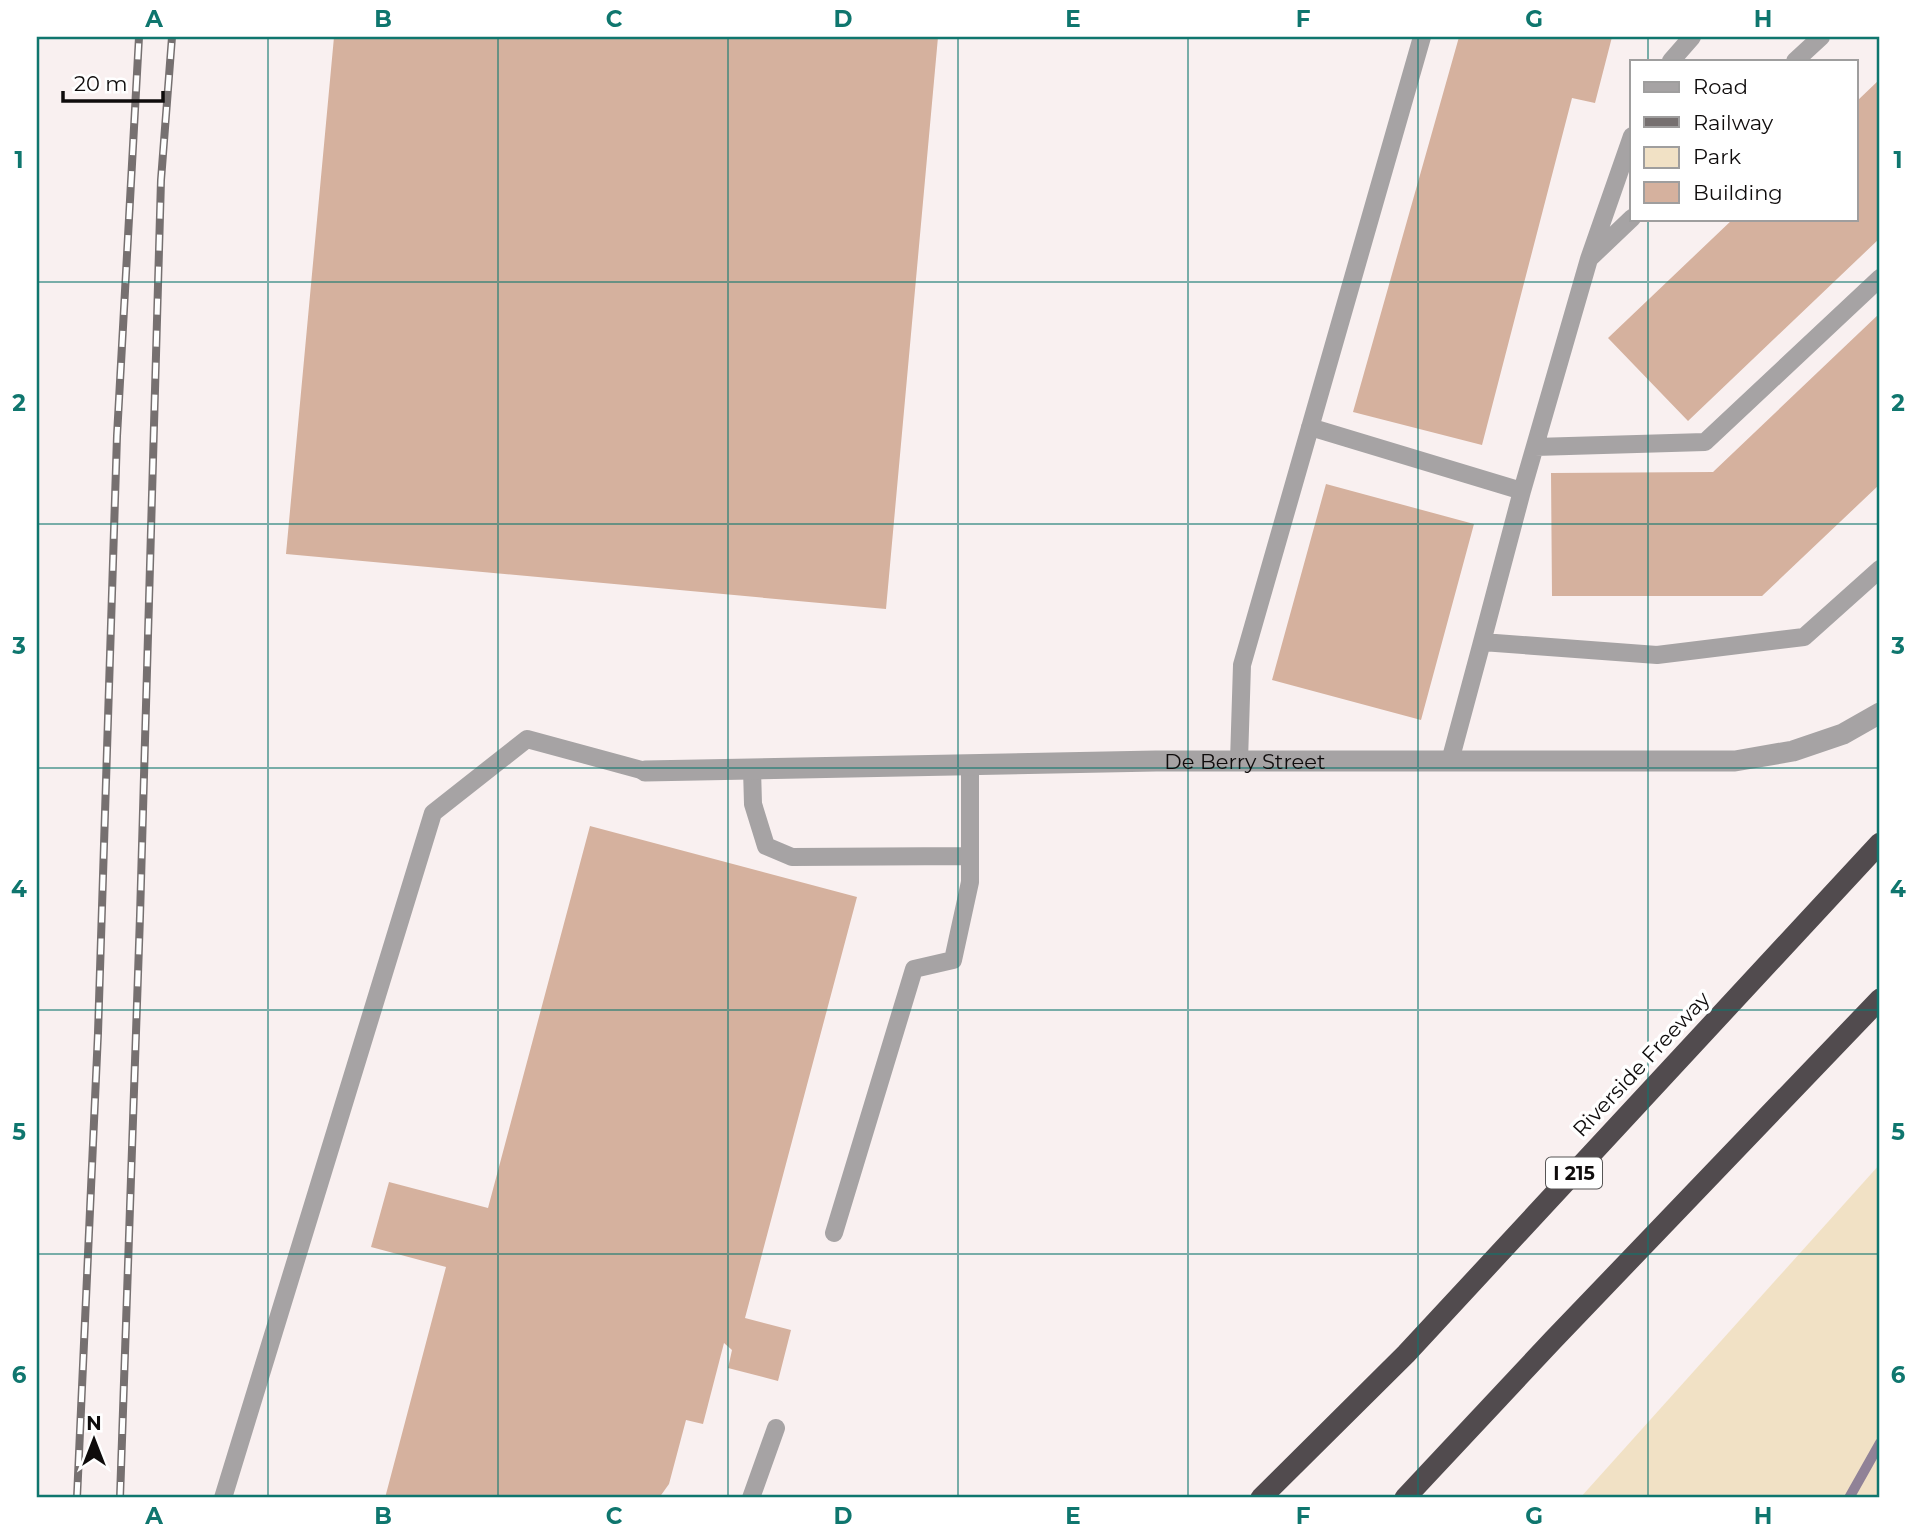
<svg xmlns="http://www.w3.org/2000/svg" width="1917" height="1535" viewBox="0 0 1917 1535" font-family="Montserrat,sans-serif">
<style>
.green{fill:#f1e1c5}
.lines{fill:none;stroke-linecap:round;stroke-linejoin:round}
.stream{stroke:#908297;stroke-width:10}
.building{fill:#d5b19e}
.lane{stroke:#a6a3a4;stroke-width:18}
.street{stroke:#a6a3a4;stroke-width:21}
.highway{stroke:#514b4e;stroke-width:21}
.rail-casing{stroke:#767070;stroke-width:8}
.rail{stroke:#fff;stroke-width:5;stroke-dasharray:16;stroke-linecap:butt}
.grid{fill:none;stroke:#0f766e;stroke-width:2;stroke-opacity:0.55}
.labels{text-anchor:middle;dominant-baseline:central;stroke-width:7;stroke-linejoin:round;paint-order:stroke}
.shield{fill:#fff;stroke:#575555;stroke-width:2}
.shield-label{font-size:19px;font-weight:bold;fill:#0f0c0c}
.street-label{font-size:21px;fill:#0f0c0c;stroke:#fff}
.neatline{fill:none;stroke:#0f766e;stroke-width:2.5}
.grid-label{font-size:23px;text-anchor:middle;font-weight:bold;fill:#0f766e}
</style>
<rect width="100%" height="100%" fill="#f9f0f0"/>
<path class="green" d="M1880,1164V1498H1580Z"/>
<g class="lines">
<path class="stream" d="M1849,1498L1880,1443"/>
</g>
<path class="building" d="M334,37H938L886,609L286,554Z
M1459,37H1612L1595,103L1572,98L1482,445L1353,412Z
M1880,79V238L1688,421L1608,338L1733,219H1856V102Z
M1880,313V484L1762,596H1552L1551,473L1713,472Z
M1326,484L1474,524L1421,720L1272,680Z
M590,826L857,897L745,1318L791,1330L778,1381L728,1368L732,1350L724,1343L703,1424L686,1420L669,1484L659,1498H385L446,1267L371,1247L389,1182L488,1208Z"/>
<g class="lines">
<path class="lane" d="M1671,61L1692,37
M1795,61L1821,37
M1632,136L1589,259L1522,491L1482,642L1657,655L1804,637L1880,569
M1591,257L1632,218
M1310,427L1522,491
M1535,447L1705,442L1880,278
M1239,761L1242,665L1422,37
M1450,761L1482,642
M752,769L753,804L766,846L792,857L969,856
M834,1233L914,969L953,960L970,882V765
M223,1498L433,813L527,739L645,771
M751,1498L776,1428"/>
<path class="street" id="s1" d="M645,771L1156,761H1735L1793,751L1843,734L1880,713"/>
<path class="highway" d="M1261,1498L1406,1354L1880,843
M1405,1498L1553,1340L1880,999"/>
<defs>
<path id="rail" d="M77,1498L98,1033L117,436L139,37
M120,1498L140,916L161,180L172,37"/>
</defs>
<use href="#rail" class="rail-casing"/>
<use href="#rail" class="rail"/>
</g>
<path class="grid" d="M268,37V1498M498,37V1498M728,37V1498M958,37V1498M1188,37V1498M1418,37V1498M1648,37V61M1648,219V1498M37,282H1880M37,524H1880M37,768H1880M37,1010H1880M37,1254H1880"/>
<g class="labels">
<rect class="shield" x="1546" y="1157.5" width="56" height="31" rx="5"/>
<g class="shield-label">
<text x="1574" y="1173">I 215</text>
</g>
<g class="street-label">
<text stroke="none"><textPath href="#s1" startOffset="600">De Berry Street</textPath></text>
<text transform="translate(1641 1064) rotate(-47)">Riverside Freeway</text>
</g>
</g>
<rect width="1917" height="1535" fill="none" stroke="#ffffff" stroke-width="77"/>
<rect x="1630" y="60" width="228" height="161" fill="#ffffff" stroke="#9f9e9e" stroke-width="2"/>
<rect x="1644" y="82" width="35" height="10" fill="#a6a3a4" stroke="#9f9e9e" stroke-width="2"/>
<text x="1693" y="94" font-size="21" fill="#0f0c0c">Road</text>
<rect x="1644" y="117" width="35" height="10" fill="#767070" stroke="#9f9e9e" stroke-width="2"/>
<text x="1693" y="130" font-size="21" fill="#0f0c0c">Railway</text>
<rect x="1644" y="147" width="35" height="21" fill="#f1e1c5" stroke="#9f9e9e" stroke-width="2"/>
<text x="1693" y="164" font-size="21" fill="#0f0c0c">Park</text>
<rect x="1644" y="182" width="35" height="21" fill="#d5b19e" stroke="#9f9e9e" stroke-width="2"/>
<text x="1693" y="200" font-size="21" fill="#0f0c0c">Building</text>
<g transform="translate(94 1440)" stroke="#ffffff" stroke-width="5" paint-order="stroke">
<path d="M0-5L12 26L0 18L-12 26Z" fill="#0f0c0c"/>
<text y="-10" font-size="19" font-weight="bold" text-anchor="middle" fill="#0f0c0c">N</text>
</g>
<path d="M63 91v10h100v-10" fill="none" stroke="#0f0c0c" stroke-width="3.5"/>
<text x="74" y="91" font-size="21" fill="#0f0c0c" stroke="#ffffff" stroke-width="5" paint-order="stroke">20 m</text>
<rect x="38" y="38" width="1840" height="1458" class="neatline"/>
<g class="grid-label">
<text x="154" y="27">A</text>
<text x="383" y="27">B</text>
<text x="614" y="27">C</text>
<text x="843" y="27">D</text>
<text x="1073" y="27">E</text>
<text x="1303" y="27">F</text>
<text x="1534" y="27">G</text>
<text x="1763" y="27">H</text>
<text x="19" y="168">1</text>
<text x="1898" y="168">1</text>
<text x="19" y="411">2</text>
<text x="1898" y="411">2</text>
<text x="19" y="654">3</text>
<text x="1898" y="654">3</text>
<text x="19" y="897">4</text>
<text x="1898" y="897">4</text>
<text x="19" y="1140">5</text>
<text x="1898" y="1140">5</text>
<text x="19" y="1383">6</text>
<text x="1898" y="1383">6</text>
<text x="154" y="1524">A</text>
<text x="383" y="1524">B</text>
<text x="614" y="1524">C</text>
<text x="843" y="1524">D</text>
<text x="1073" y="1524">E</text>
<text x="1303" y="1524">F</text>
<text x="1534" y="1524">G</text>
<text x="1763" y="1524">H</text>
</g>
</svg>
